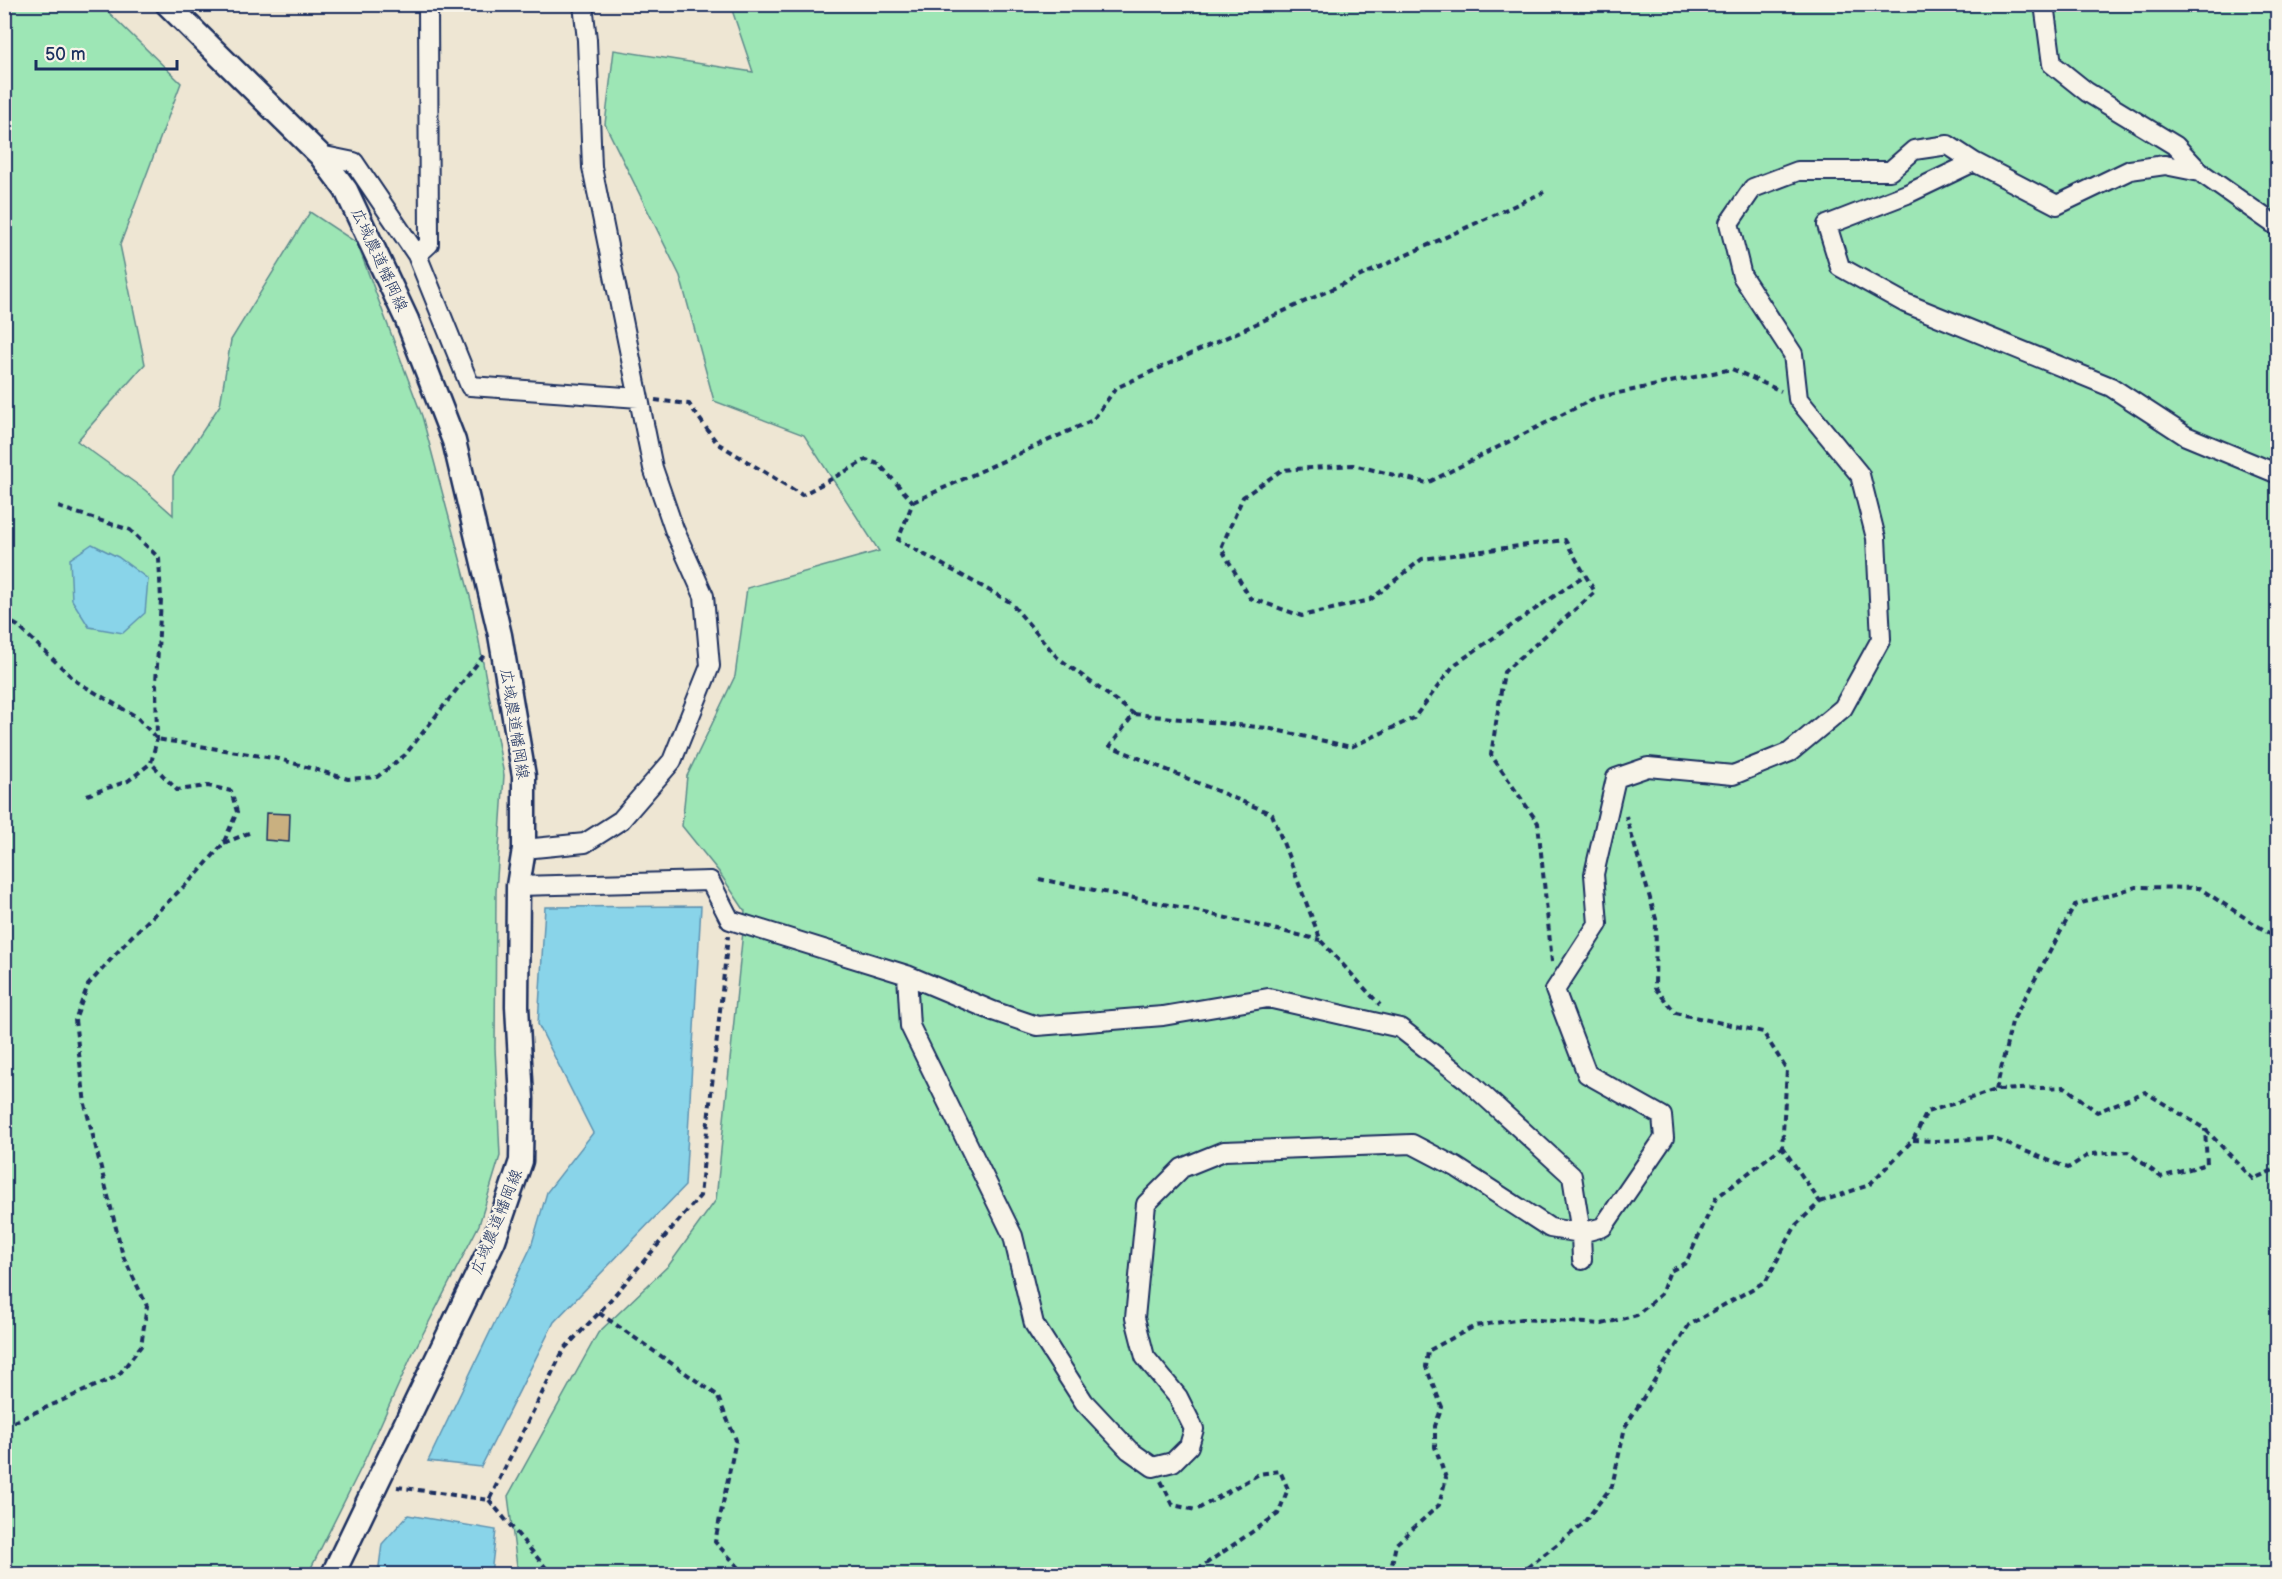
<svg xmlns="http://www.w3.org/2000/svg" width="2282" height="1579" viewBox="0 0 2282 1579" font-family="'Balsamiq Sans','Klee One',sans-serif">
<style>
.green{fill:#9de6b5;stroke:#5c8a8a;stroke-width:1.5}
.water{fill:#89d4e9;stroke:#5d92b1;stroke-width:1.5}
.building{fill:#c9b080;stroke:#1b2f5e;stroke-width:1.5}
.lines{fill:none;stroke-linecap:round;stroke-linejoin:round}
.minor-casing{stroke:#1b2f5e;stroke-width:22}
.tertiary-casing{stroke:#1b2f5e;stroke-width:27}
.path{stroke:#1b2f5e;stroke-width:4;stroke-dasharray:6 4.5;stroke-linecap:butt}
.minor{stroke:#f7f3e8;stroke-width:18}
.tertiary{stroke:#f7f3e8;stroke-width:22}
.labels{text-anchor:middle;dominant-baseline:central;stroke-width:4.5;stroke-linejoin:round;paint-order:stroke}
.street-label{font-size:16px;fill:#1b2f5e;stroke:#f7f3e8}
</style>
<rect width="100%" height="100%" fill="#eee6d3"/>
<filter id="ink" filterUnits="userSpaceOnUse"><feTurbulence type="fractalNoise" baseFrequency=".0167" numOctaves="2"/><feDisplacementMap in="SourceGraphic" scale="12" xChannelSelector="R" yChannelSelector="G"/><feConvolveMatrix kernelMatrix="1 2 1 2 8 2 1 2 1" color-interpolation-filters="sRGB"/></filter>
<g filter="url(#ink)">
<path class="green" d="M730,4L2277,5V1574H513L517,1566L508,1496L598,1333L669,1265L716,1200L745,911L719,872L682,826L687,776L735,676L747,588L879,551L804,435L714,401L680,276L605,124L614,50L753,72Z
M5,5H101L181,83L120,245L145,364L77,441L145,490L173,515V476L220,405L231,340L310,212L357,243L422,416L472,604L504,775L496,892L495,1048L500,1156L479,1225L411,1357L361,1468L308,1574H5Z"/>
<path class="water" d="M92,544L118,557L148,579L145,613L123,633L89,627L72,600L70,559Z
M701,906L685,1186L554,1322L481,1467L428,1461L531,1247L547,1192L593,1133L538,1024L545,907Z
M408,1515L496,1530L491,1574H378L382,1544Z"/>
<path class="building" d="M266,813L290,814L289,842L265,840Z"/>
<g class="lines">
<defs>
<path id="minor" d="M2044,4L2052,64L2087,92L2176,146L2200,172L2278,227
M320,155L354,162L417,255L470,386L639,398
M1974,162L1907,194L1827,225L1840,267L1905,303L2111,387L2186,436L2278,474
M417,255L429,244L428,4
M524,849L585,843L621,820L672,761L710,666L704,596L674,529L653,468L592,167L587,40L583,4
M518,886L710,881L730,920L907,975L993,1011L1037,1026L1163,1016L1268,998L1400,1028L1468,1081L1572,1176L1581,1233L1582,1260
M907,975L910,1026L1013,1236L1034,1324L1084,1402L1129,1450L1153,1467L1173,1462L1189,1446L1194,1429L1178,1397L1145,1357L1135,1318L1146,1204L1182,1168L1224,1151L1412,1144L1456,1167L1550,1228L1581,1233L1603,1227L1664,1138L1662,1116L1587,1074L1555,990L1598,924L1594,874L1616,778L1648,767L1733,775L1790,752L1843,708L1881,639L1876,538L1860,475L1798,399L1793,354L1742,276L1729,223L1753,188L1798,171H1890L1914,150L1948,145L1974,162L2057,205L2130,170L2165,165L2200,172"/>
<path id="tertiary" d="M167,4L320,155L346,190L407,320L454,441L500,635L524,776V849L518,886L517,1006L522,1099L521,1161L494,1240L333,1574"/>
</defs>
<use href="#minor" class="minor-casing"/>
<use href="#tertiary" class="tertiary-casing"/>
<path class="path" d="M655,400L689,404L717,443L802,495L866,460L879,464L913,502L898,540L1010,602L1057,657L1134,714L1110,746L1272,814L1321,941L1380,1005
M913,502L1093,420L1116,388L1544,192
M4,618L18,626L77,682L137,717L157,739L279,759L348,779L377,777L405,755L484,655
M1134,714L1267,728L1351,747L1414,718L1454,665L1585,575
M87,795L128,781L151,763
M224,843L251,832
M1039,879L1184,908L1320,940
M1552,962L1538,823L1491,755L1504,672L1595,592L1565,540L1422,559L1370,600L1302,616L1250,598L1221,548L1243,497L1282,470L1353,465L1427,483L1595,398L1732,369L1781,391
M1996,1090L2012,1022L2075,905L2136,887L2199,888L2278,939
M1913,1140L1934,1141L1992,1138L2068,1168L2090,1154L2128,1152L2161,1177L2207,1164L2205,1129
M1820,1202L1869,1185L1913,1140L1927,1112L1996,1090L2065,1087L2097,1112L2145,1092L2205,1129L2253,1179L2278,1168
M599,1313L717,1395L736,1440L715,1542L745,1574
M4,1426L118,1376L141,1346L147,1306L123,1256L85,1104L75,1020L88,985L131,937L198,873L223,844L237,812L231,791L208,786L177,790L151,763L157,739L156,682L161,600L159,558L130,530L55,506
M1161,1481L1173,1505L1196,1510L1259,1474L1280,1471L1288,1489L1278,1514L1191,1574
M397,1487L489,1500L564,1349L599,1313L700,1196L728,936
M489,1500L551,1574
M1315,1574L1333,1571
M1390,1574L1396,1544L1439,1505L1446,1478L1435,1447V1426L1442,1407L1426,1367L1428,1351L1475,1326L1522,1319L1602,1324L1637,1315L1661,1294L1670,1271L1686,1263L1716,1198L1782,1147L1787,1070L1763,1032L1676,1013L1655,988L1656,919L1626,816
M1519,1574L1582,1525L1612,1486L1625,1427L1689,1325L1766,1281L1796,1225L1820,1202L1782,1147"/>
<use href="#minor" class="minor"/>
<use href="#tertiary" class="tertiary"/>
</g>
</g>
<g class="labels">
<g class="street-label">
<text transform="translate(379 260) rotate(65)">広域農道幡岡線</text>
<text transform="translate(514 724) rotate(81)">広域農道幡岡線</text>
<text transform="translate(497 1222) rotate(-68)">広域農道幡岡線</text>
</g>
</g>
<rect width="2282" height="1579" fill="none" stroke="#f7f3e8" stroke-width="24"/>
<rect x="12" y="12" width="2258" height="1555" fill="none" stroke="#1b2f5e" stroke-width="2" filter="url(#ink)"/>
<path d="M36 60v9h141v-9" fill="none" stroke="#1b2f5e" stroke-width="3"/>
<text x="45" y="60" font-size="18" fill="#1b2f5e" stroke="#f7f3e8" stroke-width="4.5" paint-order="stroke">50 m</text>
</svg>
